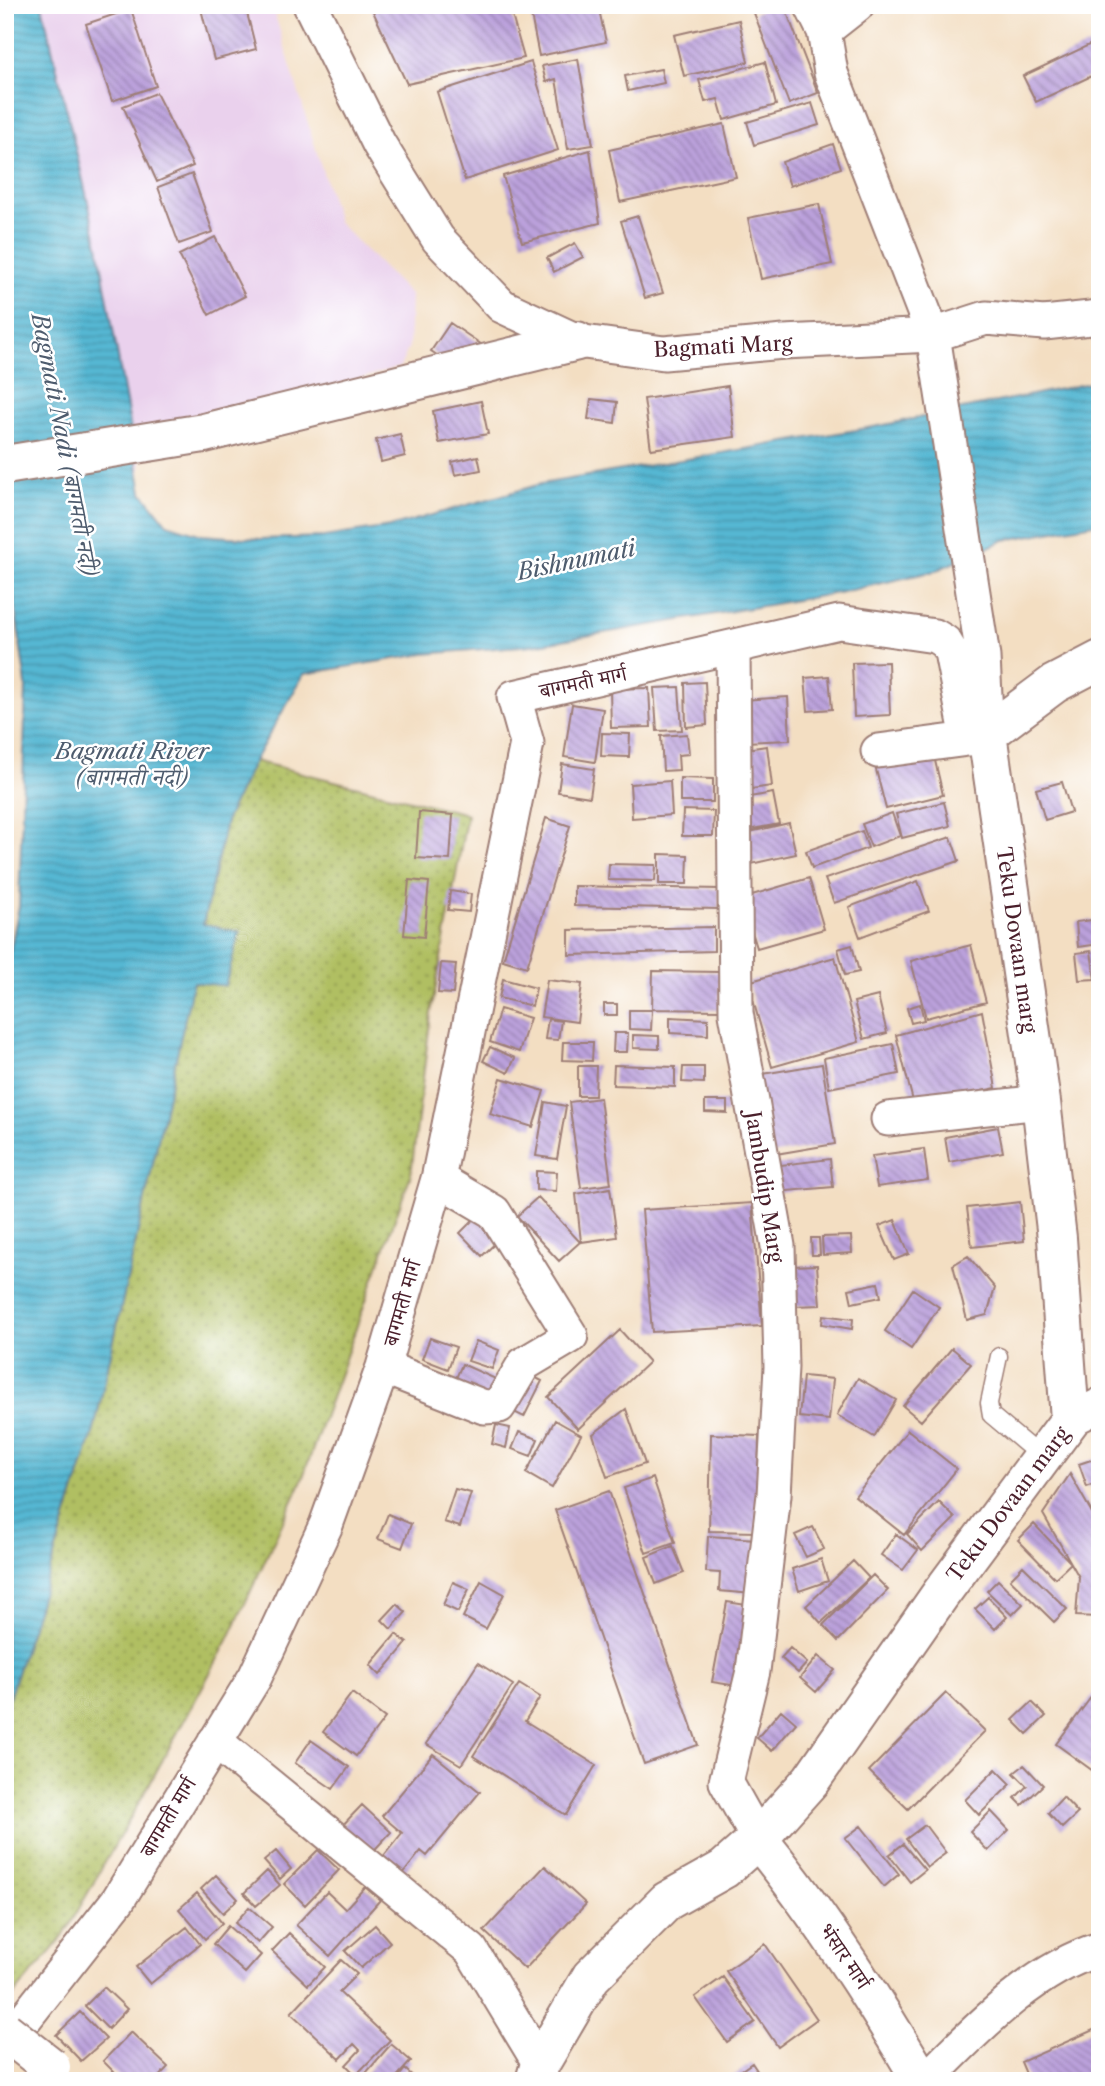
<svg xmlns="http://www.w3.org/2000/svg" width="1105" height="2086" viewBox="0 0 1105 2086" font-family="'Libre Caslon Text','Noto Serif Devanagari',serif">
<style>
.built{fill:#ead1ed}
.grass{fill:url(#grass-dots);stroke:#7d6f46;stroke-width:2}
.water{fill:url(#water-rules);stroke:#506b7f;stroke-width:2}
.building{fill:url(#building-back-hatch)}
.lines{fill:none;stroke-linecap:round;stroke-linejoin:round}
.lane-casing{stroke:#9e7e76;stroke-width:19}
.street-casing{stroke:#9e7e76;stroke-width:37}
.secondary-casing{stroke:#9e7e76;stroke-width:42}
.lane{stroke:#fff;stroke-width:16}
.street{stroke:#fff;stroke-width:33}
.secondary{stroke:#fff;stroke-width:38}
.secondary-bridge-casing{stroke:#9e7e76;stroke-width:42;stroke-linecap:butt}
.secondary-bridge{stroke:#fff;stroke-width:38}
.labels{text-anchor:middle;dominant-baseline:central;stroke-width:5;stroke-linejoin:round;paint-order:stroke}
.street-label{font-size:21px;fill:#4a1f2b;stroke:#fff}
.water-label{font-size:23px;font-style:italic;fill:#4e5c6e;stroke:#fff}
</style>
<defs>
<pattern id="grass-dots" width="8" height="8" patternUnits="userSpaceOnUse" patternTransform="scale(1.75)"><rect width="8" height="8" fill="#b0bf62"/><path d="M2 2h.1M6 6h.1" fill="none" stroke="#919b51" stroke-width="1.8" stroke-linecap="round"/></pattern>
<pattern id="water-rules" width="6" height="5" patternUnits="userSpaceOnUse" patternTransform="scale(1.75)"><rect width="6" height="5" fill="#55b7d3"/><path d="M0 2.5h6" fill="none" stroke="#4894ab"/></pattern>
<pattern id="building-back-hatch" width="6" height="6" patternUnits="userSpaceOnUse" patternTransform="scale(1.75)"><rect width="6" height="6" fill="#bba1dc"/><path d="M-1 5l2 2M0 0l6 6M5-1l2 2" fill="none" stroke="#9a83b3"/></pattern>
</defs>
<rect width="100%" height="100%" fill="#fff"/>
<filter id="ink" filterUnits="userSpaceOnUse"><feTurbulence type="fractalNoise" baseFrequency=".0143" numOctaves="2"/><feDisplacementMap in="SourceGraphic" scale="14" xChannelSelector="R" yChannelSelector="G"/><feConvolveMatrix kernelMatrix="1 2 1 2 8 2 1 2 1" color-interpolation-filters="sRGB"/></filter>
<filter id="wash" filterUnits="userSpaceOnUse"><feTurbulence type="fractalNoise" baseFrequency=".00686" numOctaves="4" result="noise"/><feDisplacementMap in="SourceGraphic" scale="28" xChannelSelector="R" yChannelSelector="G"/><feGaussianBlur stdDeviation="1.57" result="paint"/><feColorMatrix in="noise" values="0 0 0 0 0 0 0 0 0 0 0 0 0 0 0 0 0 1.4 0 .05"/><feComposite in="paint" operator="in"/></filter>
<g filter="url(#wash)">
<rect width="100%" height="100%" fill="#f3dec2"/>
<path class="built" d="M42,5H272L338,222L411,296L409,346L400,367L141,442L140,479L98,245Z"/>
<path class="grass" d="M254,761L467,814L431,1013L411,1174L300,1485L228,1640L150,1783L63,1937L5,2005V1711L94,1430L193,981L240,932L203,924L227,817Z"/>
<path class="water" d="M5,5H42L98,245L142,492L167,524L202,535L260,539L324,537L390,527L541,484L879,426L1100,381V523L1004,540L935,571L838,593L533,645L424,654L304,674L254,761L227,817L203,924L240,932L225,986L193,982L94,1430L5,1711V978L19,906L26,685L5,534Z"/>
<g id="blocks">
<path class="building" d="M200,5H245L256,49L214,60Z
M370,5H509L524,58L407,84Z
M529,5H598L606,42L539,56Z
M773,5H784L818,93L789,104L754,13Z
M131,9L156,86L112,101L86,24Z
M739,20L748,62L684,76L674,35Z
M1093,43L1100,58V72L1036,102L1023,76Z
M578,59L593,145L568,149L556,79L546,82L542,66Z
M531,62L558,150L465,180L437,92Z
M765,62L776,105L724,120L718,99L705,102L699,80Z
M661,69L664,83L628,91L625,76Z
M156,93L193,166L157,182L123,106Z
M812,103L819,125L754,145L747,122Z
M724,124L736,177L620,202L609,150Z
M833,144L841,168L790,186L782,162Z
M590,150L600,223L522,242L503,176Z
M192,174L213,232L179,244L158,187Z
M819,204L832,264L761,279L748,218Z
M638,216L663,293L645,298L621,221Z
M215,237L245,296L209,315L179,255Z
M575,243L583,257L554,272L547,258Z
M450,323L497,355L453,366L431,351Z
M728,386L735,437L651,449L644,399Z
M591,399L617,402L615,423L588,419Z
M481,401L488,434L439,443L433,411Z
M400,434L405,456L381,462L376,440Z
M478,456L481,470L455,475L452,462Z
M888,662L890,715L854,717L852,663Z
M829,676L832,709L808,711L805,678Z
M705,682L707,725L686,727L685,683Z
M679,687L682,730L657,731L654,688Z
M649,688L651,727L611,728L610,689Z
M788,697L790,740L745,742L743,700Z
M572,704L603,709L595,762L564,757Z
M602,733L630,734L629,757L601,756Z
M687,734L689,754L678,755L679,770L663,771L661,736Z
M767,746L772,786L744,790L739,750Z
M933,752L943,795L886,809L875,766Z
M562,764L594,769L590,797L558,792Z
M680,778L713,779V802H680Z
M670,781L672,815L632,818L630,784Z
M1062,782L1071,812L1045,820L1036,789Z
M773,793L779,824L742,831L737,799Z
M944,802L950,826L902,838L896,814Z
M683,810L714,811L713,836H682Z
M419,812L453,815L450,860L416,858Z
M892,813L900,836L871,847L862,824Z
M546,818L570,826L527,967L503,960Z
M789,823L796,854L751,864L745,833Z
M862,831L868,848L812,868L806,851Z
M951,837L959,861L834,903L825,879Z
M659,854L688,855L687,884H659Z
M609,864L656,865L655,881L608,880Z
M809,878L824,929L757,948L742,898Z
M409,880L429,882L424,937L404,935Z
M918,881L929,911L860,937L849,907Z
M574,886L719,889V909L574,906Z
M450,891L471,894L469,912L448,910Z
M1100,919V944L1078,947L1076,922Z
M714,927V951L569,955V930Z
M852,945L859,972L845,975L838,949Z
M971,945L986,1002L926,1018L911,961Z
M1091,951L1095,979L1079,980L1076,953Z
M835,957L859,1042L772,1067L748,982Z
M441,963L456,964L453,994L438,993Z
M653,971L720,972L719,1010L652,1009Z
M503,979L536,988L532,1006L499,998Z
M547,980L582,984L577,1022L541,1017Z
M878,996L887,1033L864,1039L854,1002Z
M604,1004H617V1015H604Z
M920,1004L924,1020L911,1023L907,1008Z
M500,1009L530,1018L519,1052L490,1042Z
M629,1010H652L651,1030L629,1029Z
M982,1011L996,1088L914,1105L896,1035Z
M670,1017L708,1019V1035L670,1033Z
M548,1019L561,1021L558,1040L545,1039Z
M614,1033H628L627,1052H613Z
M633,1035L659,1036V1049L633,1048Z
M563,1042H593L592,1061L562,1060Z
M893,1044L899,1074L829,1088L824,1058Z
M490,1047L515,1058L508,1073L483,1061Z
M822,1064L835,1144L764,1156L751,1076Z
M614,1065L675,1067V1087L613,1085Z
M578,1066H596L595,1096H578Z
M683,1067H704V1083L682,1082Z
M501,1078L544,1091L533,1127L490,1114Z
M600,1098L611,1184L581,1188L569,1102Z
M705,1101H727V1113L705,1112Z
M545,1102L566,1106L557,1159L536,1156Z
M998,1127L1003,1152L949,1162L945,1137Z
M924,1149L928,1180L877,1187L872,1156Z
M830,1159L833,1187L775,1192L772,1166Z
M536,1171L557,1172L556,1191L536,1190Z
M610,1188L617,1237L581,1242L576,1194Z
M538,1197L580,1242L559,1261L517,1216Z
M1020,1202L1024,1241L972,1247L967,1208Z
M752,1203L762,1326L652,1332L642,1210Z
M483,1210L506,1233L482,1256L460,1233Z
M895,1220L909,1254L894,1260L879,1226Z
M851,1236L852,1253L823,1255L822,1237Z
M811,1238H819L820,1255H812Z
M968,1256L995,1288L987,1315L967,1320L953,1265Z
M817,1265L820,1305L794,1306L792,1266Z
M878,1283L881,1297L852,1303L849,1289Z
M913,1289L939,1307L911,1349L885,1331Z
M823,1315L853,1319L852,1329L822,1324Z
M620,1330L649,1362L578,1429L548,1397Z
M430,1338L456,1347L448,1369L422,1359Z
M476,1341L499,1350L492,1369L468,1361Z
M952,1348L971,1364L921,1421L903,1406Z
M462,1364L498,1380L490,1399L454,1383Z
M525,1372L542,1381L524,1417L506,1408Z
M803,1376L833,1379L829,1420L799,1417Z
M858,1378L896,1400L874,1437L837,1415Z
M626,1409L645,1464L607,1477L593,1434Z
M555,1420L581,1435L552,1488L526,1473Z
M496,1425L510,1428L506,1448L492,1444Z
M908,1430L957,1469L904,1535L855,1496Z
M519,1432L538,1439L531,1456L512,1449Z
M711,1434L759,1436L757,1532L709,1531Z
M1100,1457V1482L1087,1487L1079,1464Z
M1070,1474L1100,1527L1098,1617L1076,1616L1079,1577L1043,1514Z
M653,1478L675,1543L646,1553L624,1488Z
M455,1489L471,1493L460,1527L444,1522Z
M609,1491L698,1745L644,1764L555,1510Z
M939,1502L955,1518L922,1551L907,1534Z
M388,1514L411,1524L402,1548L378,1539Z
M1034,1524L1071,1563L1055,1578L1018,1540Z
M813,1527L824,1549L806,1557L795,1535Z
M896,1534L918,1550L903,1570L881,1555Z
M708,1536L757,1539L753,1594L719,1591L720,1573L706,1572Z
M673,1546L684,1573L656,1584L646,1557Z
M821,1559L828,1581L799,1591L792,1569Z
M853,1561L869,1578L821,1623L806,1606Z
M1023,1566L1067,1609L1054,1622L1010,1579Z
M873,1575L888,1590L838,1641L823,1625Z
M998,1580L1023,1604L1012,1615L987,1591Z
M481,1581L504,1594L486,1629L463,1617Z
M453,1582L469,1589L458,1612L443,1605Z
M988,1597L1007,1617L995,1629L975,1609Z
M727,1602L753,1606L738,1686L712,1682Z
M397,1604L406,1612L391,1629L382,1620Z
M396,1634L407,1643L380,1675L370,1665Z
M790,1648L807,1663L798,1673L781,1658Z
M818,1656L835,1670L816,1692L800,1678Z
M478,1663L513,1685L461,1765L426,1744Z
M519,1684L540,1697L525,1721L596,1765L566,1815L473,1756Z
M1098,1688L1100,1690V1776L1056,1744Z
M352,1693L385,1718L356,1756L323,1732Z
M946,1693L985,1731L908,1809L869,1771Z
M1032,1702L1046,1716L1027,1734L1013,1720Z
M781,1710L796,1723L772,1751L757,1738Z
M311,1740L349,1767L333,1789L295,1763Z
M433,1754L480,1792L427,1856L421,1851L402,1875L382,1858L402,1833L382,1816Z
M1024,1765L1043,1785L1022,1805L1015,1798L1027,1786L1014,1773Z
M996,1769L1011,1784L979,1815L965,1800Z
M1063,1797L1078,1813L1062,1828L1048,1813Z
M362,1805L391,1832L366,1859L337,1831Z
M991,1811L1009,1830L988,1851L970,1832Z
M925,1825L946,1853L927,1867L906,1839Z
M861,1826L899,1874L884,1887L845,1838Z
M903,1844L925,1870L910,1882L889,1855Z
M318,1850L339,1870L305,1905L284,1884Z
M276,1851L291,1869L280,1879L264,1861Z
M545,1866L586,1904L525,1969L484,1931Z
M267,1871L280,1885L256,1906L244,1893Z
M216,1875L238,1899L223,1913L201,1889Z
M365,1887L380,1900L330,1956L296,1925L327,1892L345,1909Z
M197,1893L222,1923L205,1939L179,1909Z
M249,1907L272,1927L258,1943L235,1923Z
M375,1925L390,1942L361,1968L345,1951Z
M228,1926L261,1955L245,1973L213,1944Z
M187,1927L200,1944L150,1984L136,1967Z
M289,1933L325,1967L308,1985L272,1951Z
M765,1944L817,2019L778,2047L726,1971Z
M341,1960L357,1974L339,1992L390,2040L356,2075L346,2065L360,2050L354,2044L340,2059L291,2013Z
M723,1977L755,2022L727,2042L695,1997Z
M104,1987L127,2009L108,2029L85,2006Z
M80,2012L106,2039L81,2061L56,2035Z
M1100,2027V2081H1029L1021,2062Z
M131,2032L168,2067L155,2081H123L103,2061Z
M391,2044L411,2061L393,2081H359Z
M752,2063L764,2081H726Z
M405,2069L418,2081H395Z"/>
</g>
</g>
<g filter="url(#ink)">
<use href="#blocks" fill-opacity="0" stroke="#9e7e76" stroke-width="2"/>
<g class="lines">
<defs>
<path id="lane" d="M999,1356L989,1403L991,1415L1041,1457"/>
<path id="street" d="M310,5L379,144L438,239L502,306L577,341L664,353L784,342L933,335L986,318L1044,323L1100,317
M824,31L857,5
M733,648L736,1013L778,1246L781,1367L774,1495L753,1671L726,1782L758,1839
M878,751L968,739
M888,1119L1041,1102
M383,1367L484,1407L499,1406L524,1364L571,1336L494,1212L438,1179
M1070,1420L1100,1405
M215,1741L471,1950L540,2064
M5,2044L118,1900L255,1677L326,1525L383,1367L438,1179L527,743L514,697L839,622L935,636L945,642L951,652L968,739L987,734L983,657L933,335L831,73L824,31L811,5
M925,2081C975,2031 1031,1970 1100,1949"/>
<path id="secondary" d="M5,465L204,433L577,341
M758,1839C820,1915 872,1996 922,2081
M535,2081L540,2064L591,1977L667,1901L724,1869L758,1839L811,1780L940,1595L1070,1420L1057,1238L1041,1102L987,734L1054,684L1100,660"/>
</defs>
<use href="#lane" class="lane-casing"/>
<use href="#street" class="street-casing"/>
<use href="#secondary" class="secondary-casing"/>
<use href="#lane" class="lane"/>
<use href="#street" class="street"/>
<use href="#secondary" class="secondary"/>
<defs>
<path id="secondary-bridge" d="M5,2031L51,2067"/>
</defs>
<use href="#secondary-bridge" class="secondary-bridge-casing"/>
<use href="#secondary-bridge" class="secondary-bridge"/>
</g>
</g>
<g class="labels">
<g class="street-label">
<text transform="translate(723 346) rotate(-3)">Bagmati Marg</text>
<text transform="translate(583 682) rotate(-12)">बागमती मार्ग</text>
<text transform="translate(1017 940) rotate(82)">Teku Dovaan marg</text>
<text transform="translate(765 1187) rotate(81)">Jambudip Marg</text>
<text transform="translate(402 1303) rotate(-74)">बागमती मार्ग</text>
<text transform="translate(1008 1504) rotate(-53)">Teku Dovaan marg</text>
<text transform="translate(168 1817) rotate(-59)">बागमती मार्ग</text>
<text transform="translate(845 1956) rotate(56)">भंसार मार्ग</text>
</g>
<g class="water-label">
<text transform="translate(65 445) rotate(79)">Bagmati Nadi (बागमती नदी)</text>
<text transform="translate(576 560) rotate(-12)">Bishnumati</text>
<text x="132" y="751">Bagmati River<tspan x="132" dy="26">(बागमती नदी)</tspan></text>
</g>
</g>
<rect width="1105" height="2086" fill="none" stroke="#fff" stroke-width="28"/>
</svg>
